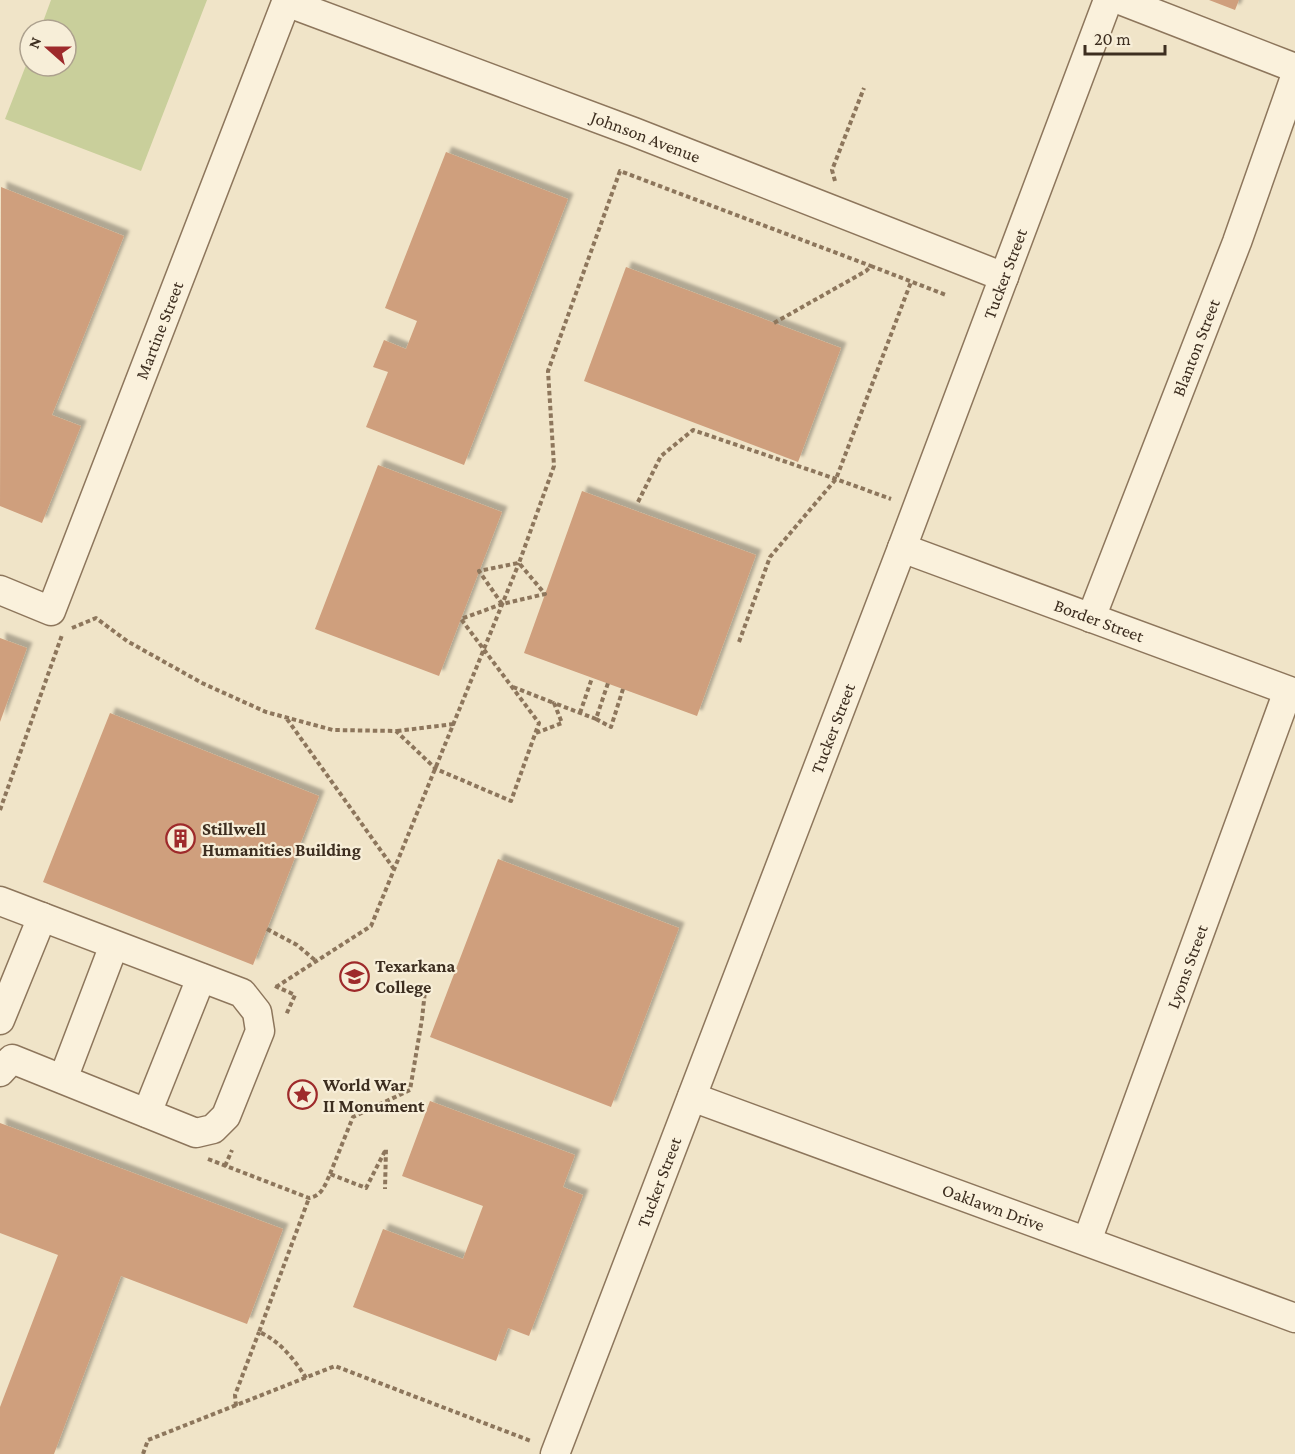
<svg xmlns="http://www.w3.org/2000/svg" width="1295" height="1454" viewBox="0 0 1295 1454" font-family="'Crimson Pro',serif">
<style>
.green{fill:#c9cf9b}
.building{fill:#cf9f7d;filter:url(#shadow)}
.lines{fill:none;stroke-linecap:round;stroke-linejoin:round}
.minor-casing{stroke:#8d765c;stroke-width:31}
.path{stroke:#8d765c;stroke-width:4;stroke-dasharray:4.5 3;stroke-linecap:butt}
.minor{stroke:#faf1dc;stroke-width:28}
.labels{text-anchor:middle;dominant-baseline:central;stroke-width:4.5;stroke-linejoin:round;paint-order:stroke}
.street-label{font-size:18px;fill:#3d2e20;stroke:#f7eed8}
.poi-label{font-size:18px;font-weight:bold;fill:#3d2e20;stroke:#f7eed8;text-anchor:start}
</style>
<defs>
<filter id="shadow"><feDropShadow dx="5.5" dy="-5.5" stdDeviation="1.5" flood-color="#0004"/></filter>
</defs>
<rect width="100%" height="100%" fill="#f0e4c8"/>
<path class="green" d="M51,0H207L141,171L5,119L30,55V66H66V30H40Z"/>
<path class="building" d="M1209,0H1239L1235,10Z
M446,152L568,199L464,465L366,427L388,372L373,367L384,340L406,349L417,321L385,308Z
M1,187L124,236L52,415L81,426L42,523L0,506Z
M626,267L841,348L798,462L584,381Z
M378,465L502,512L439,676L315,629Z
M582,491L756,555L697,716L524,653Z
M0,638L27,648L0,722Z
M110,713L319,796L253,965L43,882Z
M498,859L679,928L611,1107L430,1037Z
M430,1101L575,1155L563,1187L583,1195L529,1336L508,1328L496,1361L353,1307L383,1229L463,1259L483,1206L402,1176Z
M0,1123L283,1229L247,1324L121,1276L54,1454H0V1407L58,1255L0,1233Z"/>
<g class="lines">
<defs>
<g id="minor">
<path d="M1120,0L1295,68"/>
<path id="s1" d="M286,2L634,132L1004,277"/>
<path id="s2" d="M902,548L1295,693"/>
<path id="s3" d="M0,590L51,611L287,0"/>
<path id="s4" d="M1091,618L1237,242L1295,77"/>
<path d="M0,901L242,993L257,1012L260,1031L226,1116L213,1129L196,1133L12,1059L0,1072"/>
<path d="M0,1020L42,917"/>
<path d="M63,1079L114,945"/>
<path id="s5" d="M692,1097L1295,1318"/>
<path d="M147,1113L201,978"/>
<path id="s6" d="M1087,1241L1288,691"/>
<path id="s7" d="M555,1454L902,548L1108,0"/>
</g>
</defs>
<use href="#minor" class="minor-casing"/>
<path class="path" d="M835,181L832,170L864,88
M774,323L866,271L871,266L946,295
M638,502L661,456L693,430L836,479L891,499
M502,604L479,571L518,563
M72,628L96,618L127,641L202,683L266,712L333,730L396,731L436,769L511,801L539,723L461,619L502,604L545,594L519,563L554,466L548,371L620,171L871,266
M739,642L770,557L836,479L911,282
M513,687L554,703
M580,713L592,678
M287,719L394,869
M596,719L611,727L623,689
M397,731L454,724
M536,733L562,723L554,703L596,719L608,683
M0,810L62,635
M267,929L297,945L316,961
M275,986L295,995L286,1015
M276,987L371,926L519,563
M208,1159L309,1198C322,1196 325,1185 330,1174L366,1188L386,1149L385,1189
M225,1166L232,1150
M330,1174L353,1117L410,1090L422,1019L425,991
M306,1378C295,1360 279,1340 259,1332L309,1198
M236,1406L235,1395L259,1332
M143,1454L148,1440L335,1366L531,1441"/>
<use href="#minor" class="minor"/>
</g>
<defs>
<symbol id="building-ring" viewBox="-11 -11 22 22"><circle r="9.5" fill="#f7eed8" stroke="#9e2a2b" stroke-width="1.5"/><path d="M-4-6H4V6H1V3H-1V6H-4ZM-2.5-4.3h1.7v1.8h-1.7ZM.8-4.3h1.7v1.8H.8ZM-2.5-1h1.7V.8h-1.7ZM.8-1h1.7V.8H.8Z" fill="#9e2a2b"/></symbol>
<symbol id="university-ring" viewBox="-11 -11 22 22"><circle r="9.5" fill="#f7eed8" stroke="#9e2a2b" stroke-width="1.5"/><path d="M0-5L7-2L0 1L-7-2ZM-4 1L0 2.5L4 1V4Q0 6-4 4Z" fill="#9e2a2b"/></symbol>
<symbol id="sight-ring" viewBox="-11 -11 22 22"><circle r="9.5" fill="#f7eed8" stroke="#9e2a2b" stroke-width="1.5"/><path d="M0-6L1.8-2.2L6-1.7L2.9 1.2L3.7 5.4L0 3.3L-3.7 5.4L-2.9 1.2L-6-1.7L-1.8-2.2Z" fill="#9e2a2b"/></symbol>
</defs>
<g fill-rule="evenodd">
<use href="#building-ring" x="164" y="822" width="33" height="33"/>
<use href="#university-ring" x="338" y="960" width="33" height="33"/>
<use href="#sight-ring" x="286" y="1078" width="33" height="33"/>
</g>
<g class="labels">
<g class="street-label">
<text stroke="none"><textPath href="#s1" startOffset="384">Johnson Avenue</textPath></text>
<text stroke="none"><textPath href="#s7" startOffset="1263">Tucker Street</textPath></text>
<text stroke="none"><textPath href="#s3" startOffset="356">Martine Street</textPath></text>
<text stroke="none"><textPath href="#s4" startOffset="290">Blanton Street</textPath></text>
<text stroke="none"><textPath href="#s2" startOffset="210">Border Street</textPath></text>
<text stroke="none"><textPath href="#s7" startOffset="777">Tucker Street</textPath></text>
<text stroke="none"><textPath href="#s6" startOffset="292">Lyons Street</textPath></text>
<text stroke="none"><textPath href="#s7" startOffset="291">Tucker Street</textPath></text>
<text stroke="none"><textPath href="#s5" startOffset="321">Oaklawn Drive</textPath></text>
</g>
<g class="poi-label">
<text x="202" y="829">Stillwell<tspan x="202" dy="21">Humanities Building</tspan></text>
<text x="375" y="966">Texarkana<tspan x="375" dy="21">College</tspan></text>
<text x="323" y="1085">World War<tspan x="323" dy="21">II Monument</tspan></text>
</g>
</g>
<g transform="translate(48 48) rotate(291)"><circle r="28" fill="#f7eed8" stroke="#ada18e" stroke-width="1.5"/>
<path d="M0-4.5L10 22L0 15L-10 22Z" fill="#9e2a2b"/>
<text y="-9" font-size="16" font-weight="bold" text-anchor="middle" fill="#3d2e20">N</text>
</g>
<path d="M1085 45v9h80v-9" fill="none" stroke="#3d2e20" stroke-width="3"/>
<text x="1094" y="45" font-size="18" fill="#3d2e20" stroke="#f7eed8" stroke-width="4.5" paint-order="stroke">20 m</text>
</svg>
